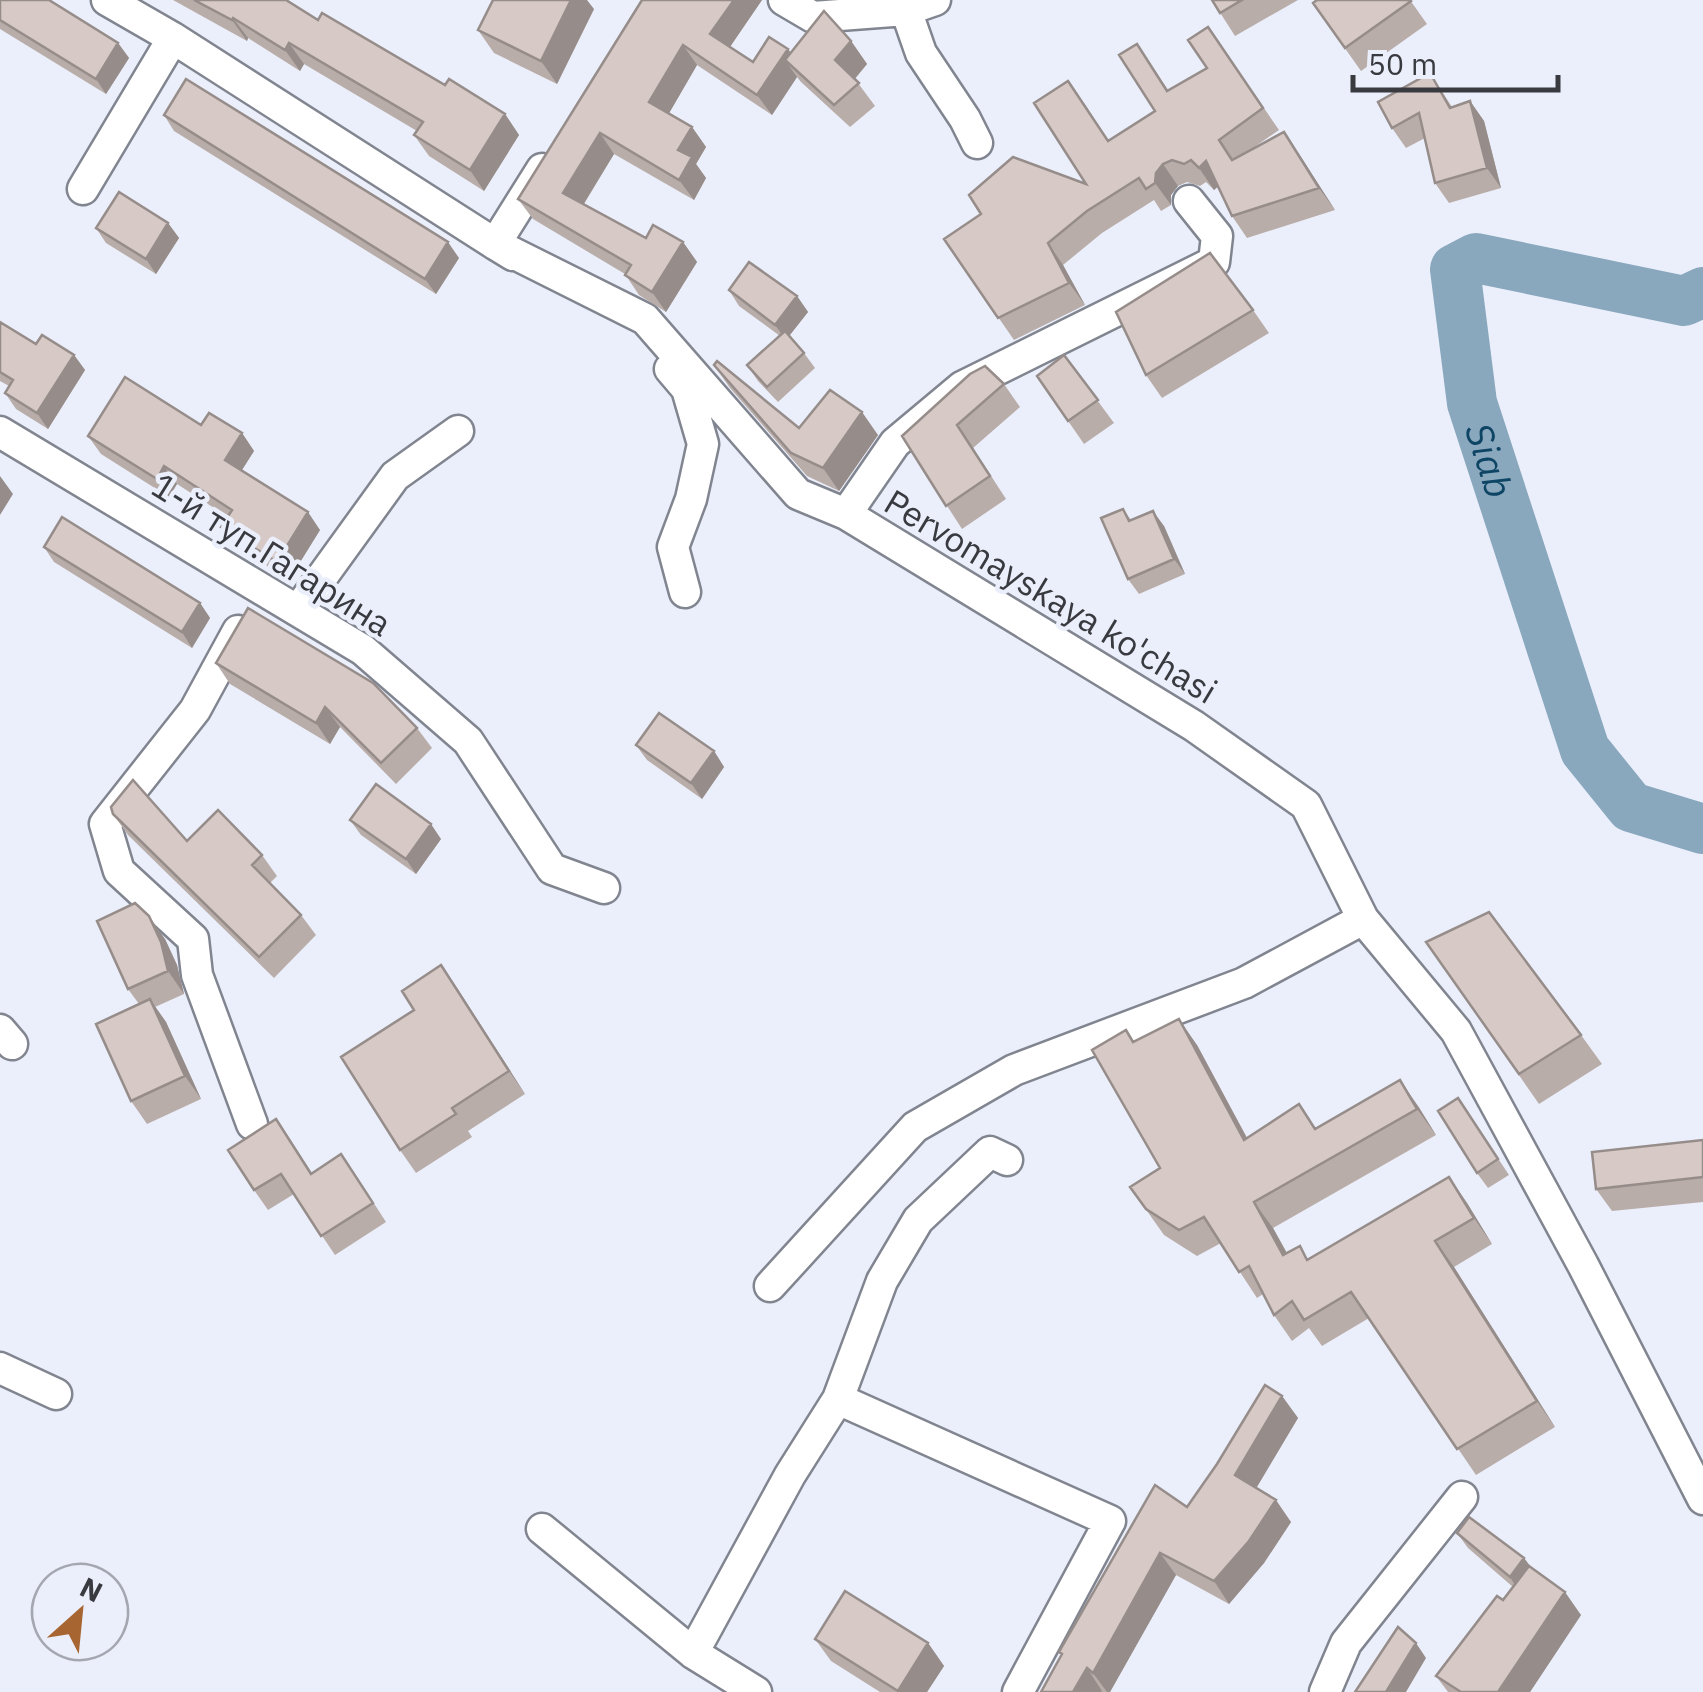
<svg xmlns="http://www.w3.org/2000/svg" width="1703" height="1692" viewBox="0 0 1703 1692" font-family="'IBM Plex Sans',sans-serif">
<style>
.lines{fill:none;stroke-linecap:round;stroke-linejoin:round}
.river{stroke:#89a7bd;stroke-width:50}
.minor-casing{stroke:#818590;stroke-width:35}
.minor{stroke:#fff;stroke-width:30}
.wall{fill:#b9ada9}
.shaded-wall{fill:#968d8a}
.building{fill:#d7c9c5;stroke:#968d8a;stroke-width:2.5}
.labels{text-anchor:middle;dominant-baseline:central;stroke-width:9;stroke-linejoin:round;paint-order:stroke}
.street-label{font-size:35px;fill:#393a3f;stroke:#ebeffb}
.water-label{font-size:38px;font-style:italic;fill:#0e4464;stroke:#ebeffb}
</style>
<rect width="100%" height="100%" fill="#ebeffb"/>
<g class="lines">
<path class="river" id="s1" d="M1703,292L1684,301L1476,258L1455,269L1472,403L1585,750L1631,807L1703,829"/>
<defs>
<path id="minor" d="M107,0L173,38L495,244L645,319L798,494L846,514L1194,726L1306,805L1363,919L1456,1031L1583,1265L1703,1499
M784,0L813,17L906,10L935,0
M906,10L921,53L965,119L977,143
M83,189L173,38
M513,255L495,244L542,169
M670,369L687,389L703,444L691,499L673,547L685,592
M0,432L363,650L468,741L552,869L604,888
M846,514L895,443L962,387L1214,262L1217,236L1189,201
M298,610L395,476L458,431
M238,631L195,710L105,824L119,871L193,939L197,975L252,1124
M0,1030L12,1044
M1007,1160L990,1152L918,1220L882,1281L838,1399L1110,1521L1018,1692
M770,1286L915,1127L1014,1070L1244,983L1363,919
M0,1368L56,1394
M542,1529L693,1653L756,1692
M693,1653L790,1475L838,1399
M1325,1692L1346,1643L1462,1497"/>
</defs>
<use href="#minor" class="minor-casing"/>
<use href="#minor" class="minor"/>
</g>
<path class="wall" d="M0,0L118,43L129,58L106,94L0,29Z
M173,0H286L318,20L445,85L505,114L519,135L484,191L429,156L414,135L417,131L304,64L300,71L248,38L247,41Z
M642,0H762L730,47L753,62L788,49L791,53L851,41L867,64L855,79L875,106L850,127L801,82L797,77L772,115L697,65L669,113L692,127L706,147L696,164L706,178L694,200L614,154L584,204L646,238L683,242L697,262L666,312L639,295L625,274L533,219L518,199Z
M1212,0H1298L1235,36Z
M1410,0L1427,24L1361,71L1313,3Z
M594,9L557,84L494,53L478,30Z
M1208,27L1279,130L1250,150L1299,154L1335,210L1247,238L1232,216L1218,187L1214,190L1206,182L1200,186L1187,182L1178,186L1171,195V205L1161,211L1154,200L1102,233L1063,265L1085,305L1014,340L944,239L1086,184L1084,103L1108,141L1155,111L1137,44L1168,90L1207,68Z
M1430,73L1452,107L1470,101L1484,121L1501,188L1449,203L1435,183L1425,138L1406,148L1392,128Z
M164,115L459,258L436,294L174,131Z
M168,223L179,238L156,274L106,243L96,228Z
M729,290L797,296L808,312L789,336L804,353L815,368L778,402L758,381L747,365L780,336L739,306Z
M1253,310L1269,333L1162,398L1146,375Z
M0,322L36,344L74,355L85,370L48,429L16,409L5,393L9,386L0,381Z
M1064,355L1114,423L1084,444L1037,376Z
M714,365L799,428L878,435L839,491L807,476L730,388Z
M1004,384L1020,407L973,448L1006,499L962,529L902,436Z
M201,425L242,433L254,451L241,471L320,530L289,580L234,545L221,527L228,517L177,484L169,497L101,454L88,436Z
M1123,509L1131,520L1164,526L1185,574L1139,594L1128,579Z
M44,547L200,603L210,618L192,648L54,562Z
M216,663L417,728L432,748L396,784L340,727L330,744L230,684Z
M636,745L714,751L724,767L702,799L647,760Z
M113,814L187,841L262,855L277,876L270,883L301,915L316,935L274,978L128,835Z
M350,820L441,839L416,874L361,835Z
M165,939L177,965L184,994L155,1007L166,1022L201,1099L147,1124L131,1101L139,1004L128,989Z
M1426,942L1581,1035L1602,1064L1539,1104Z
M457,988L525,1094L468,1131L472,1137L416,1173L400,1150Z
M1134,1041L1197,1045L1247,1138L1316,1128L1418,1106L1436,1135L1273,1228L1287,1253L1309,1259L1449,1177L1467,1203L1492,1244L1454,1267L1555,1427L1476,1475L1369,1318L1322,1346L1309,1328L1292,1341L1274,1315L1263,1294L1257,1298L1221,1243L1197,1256L1164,1235L1130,1187L1160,1168Z
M1458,1098L1509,1175L1488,1188L1477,1173Z
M290,1139L312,1173L355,1174L386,1222L335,1255L294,1194L268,1210L254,1190Z
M1703,1140V1202L1612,1211L1596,1189Z
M1282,1396L1298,1418L1256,1488L1291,1522L1264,1563L1229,1604L1176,1575L1110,1692H1041L1062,1656L1059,1652L1187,1507Z
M1457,1533L1524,1558L1531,1567L1581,1615L1530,1692H1448L1436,1676L1513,1587L1468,1548Z
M815,1639L928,1643L944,1666L927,1692H880L831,1661Z"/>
<path class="shaded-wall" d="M571,0H587L594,9L557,84L541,61Z
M716,0H762L725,54L710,34Z
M233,18L248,38L247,41L232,20Z
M851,41L867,64L851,83L835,60Z
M118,43L129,58L106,94L96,79Z
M289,43L304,64L300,71L285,50Z
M683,45L697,65L664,122L649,102Z
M788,49L802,69L785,60L797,77L772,115L757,95Z
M1470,101L1484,121L1501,188L1487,168Z
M505,114L519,135L484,191L470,170Z
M692,127L706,147L696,164L706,178L694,200L679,180L678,150Z
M1284,132L1299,154L1335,210L1319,188Z
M600,133L614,154L578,213L563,193Z
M1206,161L1221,183L1214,190L1199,168Z
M1163,164L1178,186L1171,195V205L1155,183L1156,173Z
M168,223L179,238L156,274L146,259Z
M448,242L459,258L436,294L425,279Z
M683,242L697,262L666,312L652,292Z
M1048,243L1063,265L1085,305L1069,283Z
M797,296L808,312L786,340L775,325Z
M74,355L85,370L48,429L37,413Z
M862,412L878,435L839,491L823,468Z
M242,433L254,451L237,478L225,460Z
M164,466L177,484L169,497L157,479Z
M0,476L13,494L0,515Z
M1153,511L1164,526L1185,574L1174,559Z
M308,512L320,530L289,580L277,562Z
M200,603L210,618L192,648L182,632Z
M325,707L340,727L330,744L316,723Z
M714,751L724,767L702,799L691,783Z
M431,824L441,839L416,874L406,859Z
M149,916L165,939L177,965L184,994L168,971Z
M441,965L457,988L525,1094L509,1071Z
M150,999L166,1022L201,1099L185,1076Z
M1179,1019L1197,1045L1262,1166L1244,1140Z
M1400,1080L1418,1106L1436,1135L1417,1109Z
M1449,1177L1467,1203L1492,1244L1474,1218Z
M1254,1202L1273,1228L1302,1281L1283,1255Z
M1435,1241L1454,1267L1555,1427L1537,1401Z
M1282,1396L1298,1418L1251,1497L1235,1475Z
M1276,1500L1291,1522L1264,1563L1229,1604L1214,1581Z
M1160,1553L1176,1575L1110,1692H1107L1093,1673Z
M1524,1558L1535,1573L1520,1593L1510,1577Z
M1565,1592L1581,1615L1530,1692H1498Z
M928,1643L944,1666L927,1692H899L898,1691Z
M1416,1643L1426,1658L1406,1692H1386Z
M1087,1668L1102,1691L1101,1692H1073Z"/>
<path class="building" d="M0,0H49L118,43L96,79L0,20Z
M194,0H286L318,20L322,13L445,85L449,79L505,114L470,170L414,135L423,122L289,43L285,50L233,18L232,20Z
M493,0H571L541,61L478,30Z
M642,0H734L710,34L753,62L769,37L788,49L757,95L683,45L649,102L692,127L678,150L692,157L679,180L600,133L563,193L646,238L653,225L683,242L652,292L625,275L631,265L518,199Z
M1212,0H1242L1220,13Z
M1317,0H1410L1411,1L1345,48L1313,3Z
M824,11L851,41L835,60L859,83L834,105L785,60Z
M1208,27L1263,108L1219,140L1232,160L1284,132L1319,188L1232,216L1206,161L1199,168L1191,160L1184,164L1172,160L1163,164L1156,173L1155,183L1146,189L1139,178L1087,211L1048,243L1069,283L998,318L944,239L981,214L969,195L1013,157L1086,184L1034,103L1068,81L1108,141L1155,111L1119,55L1137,44L1167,91L1207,68L1188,40Z
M1430,73L1450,108L1470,101L1487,168L1435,183L1419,113L1392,128L1378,102Z
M186,79L448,242L425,279L164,115Z
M119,192L168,223L146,259L96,228Z
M1210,253L1253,310L1146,375L1116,312Z
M749,262L797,296L775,325L729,290Z
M0,322L36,344L42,335L74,355L37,413L5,393L13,380L0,372Z
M785,331L804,353L767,387L747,365Z
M1064,355L1098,400L1068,421L1037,376Z
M717,361L799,428L830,390L862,412L823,468L791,453L714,365Z
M985,366L1004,384L957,425L990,476L946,506L902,436L970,374Z
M125,377L201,425L209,413L242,433L225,460L308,512L277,562L221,527L232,510L164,466L157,479L88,436Z
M1123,509L1129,521L1153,511L1174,559L1128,579L1101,518Z
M62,517L200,603L182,632L44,547Z
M248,608L373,683L417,728L381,763L325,707L316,723L216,663Z
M659,713L714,751L691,783L636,745Z
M133,780L187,841L218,810L262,855L252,865L301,915L259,957L113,814L111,807Z
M376,784L431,824L406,859L350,820Z
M135,903L149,916L161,942L168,971L128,989L97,921Z
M1489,912L1581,1035L1519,1074L1426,942Z
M441,965L509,1071L452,1108L456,1114L400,1150L341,1057L414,1010L402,991Z
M150,999L185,1076L131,1101L96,1024Z
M1179,1019L1244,1140L1299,1104L1315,1129L1400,1080L1417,1109L1254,1202L1283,1255L1300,1246L1307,1260L1449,1177L1474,1218L1435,1241L1537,1401L1457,1449L1351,1292L1304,1320L1292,1301L1274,1315L1249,1266L1239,1272L1204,1217L1179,1230L1146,1209L1130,1187L1160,1168L1092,1050L1126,1030L1133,1042Z
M1458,1098L1498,1159L1477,1173L1438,1111Z
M276,1119L311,1174L341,1154L373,1203L321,1236L281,1174L254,1190L228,1150Z
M1703,1140V1177L1596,1189L1592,1152Z
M1265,1385L1282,1396L1235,1475L1276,1500L1249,1541L1214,1581L1160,1553L1093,1673L1087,1668L1073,1692H1041L1062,1654L1059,1652L1155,1485L1187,1507L1217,1464Z
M1469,1517L1524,1558L1510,1577L1457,1533Z
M1529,1566L1565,1592L1498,1692H1461L1436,1676L1497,1596L1503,1600Z
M845,1591L928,1643L898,1691L815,1639Z
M1398,1627L1416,1643L1386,1692H1355Z"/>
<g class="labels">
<g class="street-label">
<text transform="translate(272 554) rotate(32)">1-й туп.Гагарина</text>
<text transform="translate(1051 596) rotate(31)">Pervomayskaya ko'chasi</text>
</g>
<g class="water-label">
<text stroke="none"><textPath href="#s1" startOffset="452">Siab</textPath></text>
</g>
</g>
<g transform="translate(80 1612) rotate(27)"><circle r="48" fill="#ebeffb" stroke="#a4a7b0" stroke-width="2.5"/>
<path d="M0-8L18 38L0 25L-18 38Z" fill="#a76532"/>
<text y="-15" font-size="28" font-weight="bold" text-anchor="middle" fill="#393a3f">N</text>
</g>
<path d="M1353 75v15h205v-15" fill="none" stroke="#393a3f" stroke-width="5"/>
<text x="1368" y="75" font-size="30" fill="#393a3f" stroke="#ebeffb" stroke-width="8" paint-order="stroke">50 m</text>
</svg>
